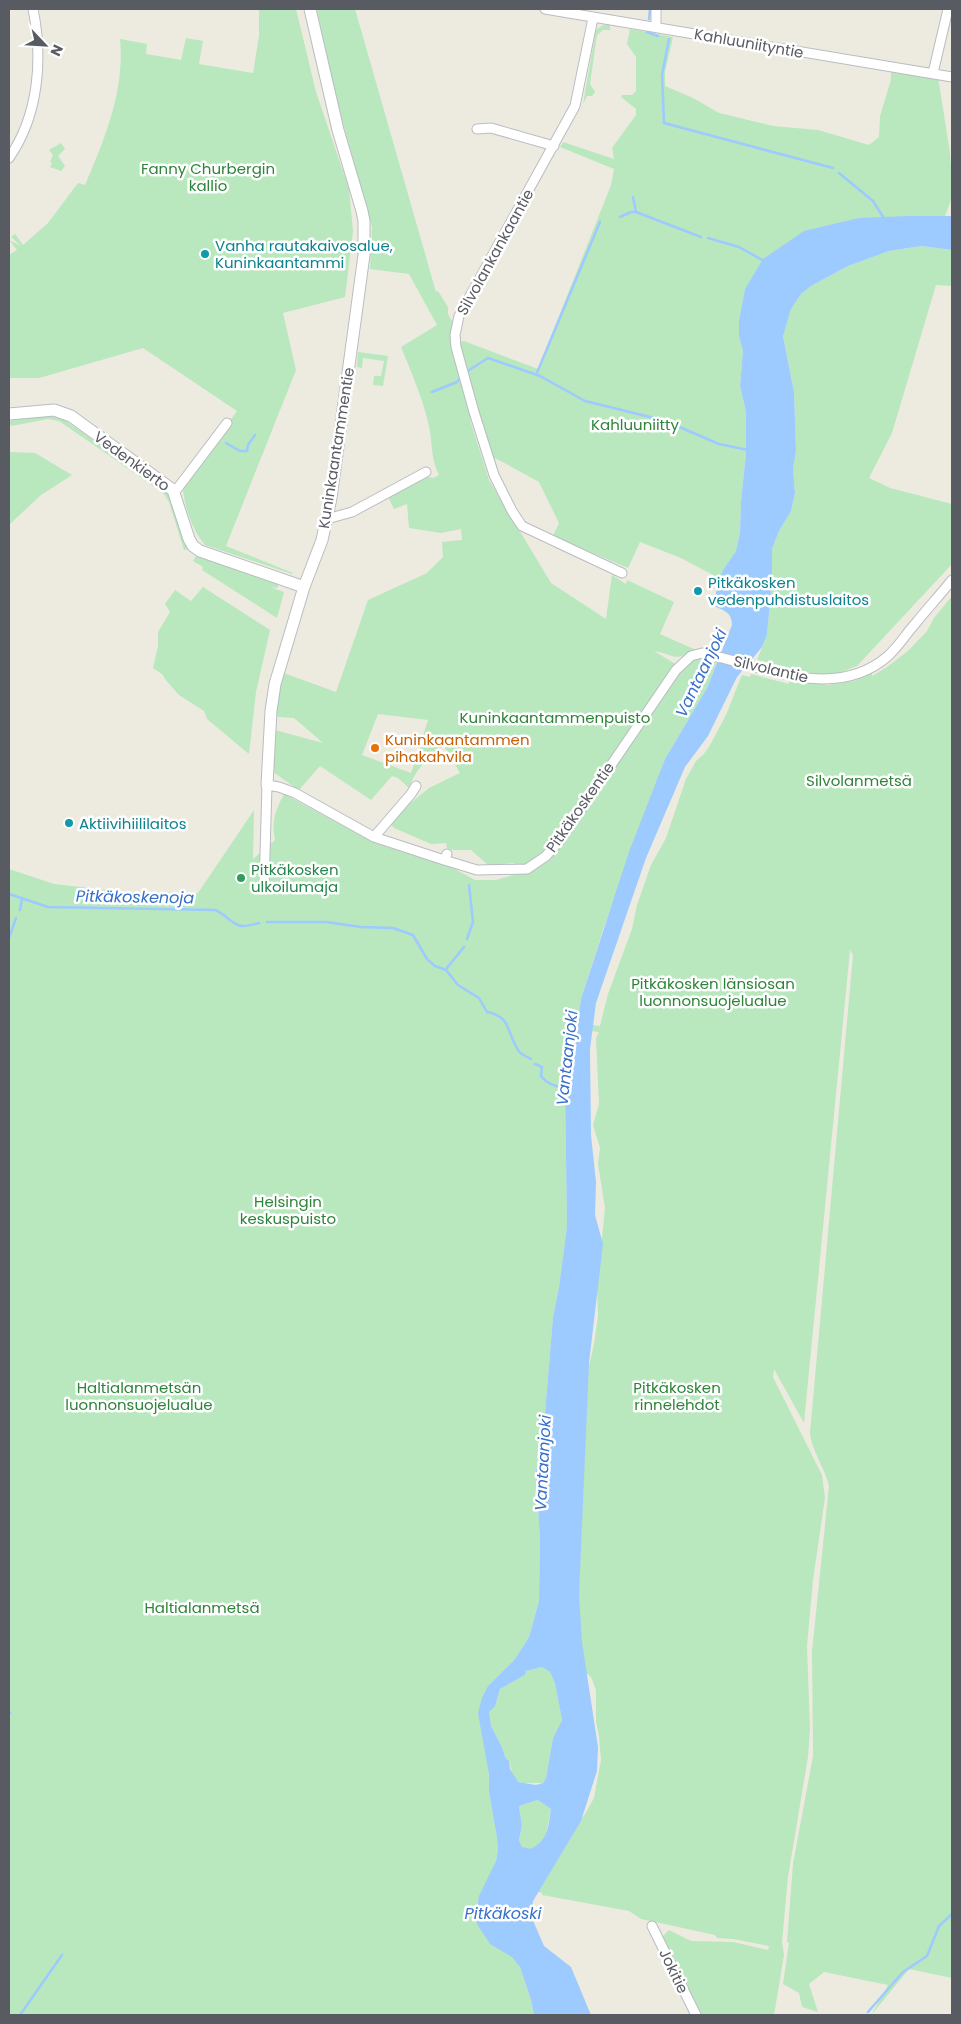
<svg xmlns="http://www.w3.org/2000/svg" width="961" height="2024" viewBox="0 0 961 2024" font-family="Poppins,sans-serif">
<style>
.green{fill:#b9e7be;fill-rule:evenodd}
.water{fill:#9dcaff;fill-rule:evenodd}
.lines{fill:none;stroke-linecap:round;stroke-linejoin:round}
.stream{stroke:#9dcaff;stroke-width:2.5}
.minor-casing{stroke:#babcc3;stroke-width:11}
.tertiary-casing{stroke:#babcc3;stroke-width:13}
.minor{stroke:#fff;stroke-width:9}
.tertiary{stroke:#fff;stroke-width:11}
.culture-dot{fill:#0f9aa8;stroke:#fff;stroke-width:2}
.food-dot{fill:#e8710a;stroke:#fff;stroke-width:2}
.leisure-dot{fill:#2e9e5b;stroke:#fff;stroke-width:2}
.labels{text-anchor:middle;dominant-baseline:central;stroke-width:5;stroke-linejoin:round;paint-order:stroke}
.street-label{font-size:15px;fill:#585b62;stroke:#fff}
.park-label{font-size:15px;fill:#2e843a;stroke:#fff}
.culture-label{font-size:15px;fill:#0d838f;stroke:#fff;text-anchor:start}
.food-label{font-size:15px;fill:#c56008;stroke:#fff;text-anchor:start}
.leisure-label{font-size:15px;fill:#27864d;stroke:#fff;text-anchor:start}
.water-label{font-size:16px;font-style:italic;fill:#3770cb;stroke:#fff}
</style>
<rect width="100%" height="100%" fill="#edebdf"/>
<path class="green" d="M259,9H296L316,92L349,189L353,231L345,297L283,313L296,370L226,546L293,573L292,574L205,545C193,531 185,509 183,490L237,411L143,348L39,378H9V255L17,250L9,240L21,246L11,237L15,234L23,245L48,223L78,183L85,185C105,139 125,90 120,39L147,44L146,54L181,60L186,38L203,41L199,64L253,73L259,36Z
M317,9H355L436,292L438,291L448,307V314L452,321V344L473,419L470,420L489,480L551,583L606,619L612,575L626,584L627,580L674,602L660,634L696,650C672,663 675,654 654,651L682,668L695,656H706L717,662L707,688L665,759L604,927L581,999L578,1023L600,1026L608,994L632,929L637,905L651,865L666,838L686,779L696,761L703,755L709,747L726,715L742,675L750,677L751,674L789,684L790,679L828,685L854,681L872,670V676L887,667L908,651L927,631L934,618L952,596V1978L909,1969L872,2014L888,1985L824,1972L809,1984L818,2012L802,2007L799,1993L783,1984L789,1943L787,1942L793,1864L813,1756L812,1652L829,1486C825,1468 812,1452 810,1433L853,955L850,950L804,1423L774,1369L773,1377L822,1475L825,1498L813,1580L807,1646L810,1729L808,1757L788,1877L782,1942L784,1955L774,2015H702L663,1942V1936L669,1930L691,1941L733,1942L768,1950L769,1946L733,1939L717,1938L715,1935L641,1919L629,1911L542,1895L543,1893L532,1891L585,1814L594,1798L601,1760L599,1736L596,1722V1690L591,1677L584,1671L578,1612L588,1370L594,1344L598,1316L597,1287L605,1208L598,1164L600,1148L593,1125L599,1104L596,1038L599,1032L575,1029L573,1058L565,1087L567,1226L559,1287L553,1317L545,1413L536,1472L540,1541L539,1601L529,1637L515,1659L488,1686L489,1792L497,1838L498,1850L496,1861L477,1905L520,1967L531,2000L534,2015H9V869L54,884L125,892L198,893L254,810L253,859L275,840C271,822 276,809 284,794L375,843L453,868L475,880H496L513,875L514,863L488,865L471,850H453L447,848L446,843L431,844L394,828L390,824L391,819L429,788L460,773L444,746C428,757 415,770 409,788L398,778L392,776L371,800L320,766L299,790L273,772L275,730L323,743L294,718L278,717L276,711L281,672L336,692L368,600L427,573L443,557L442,542L462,540L461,529L441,533L409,528L407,504L394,509L388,497C400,490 420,473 433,478L439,475C430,458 433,440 428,422C422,396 411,372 401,347L437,325L409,274L370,269L372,227L331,80ZM378,714L428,720L411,773L362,755Z
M603,25H610V30H603L597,35L590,84L595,92L592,96H587L583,104L596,30Z
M630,29L673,37L665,72V86L693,98L719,113L773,126L818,130L869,145L879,137L880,116L891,80V70L938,77L950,153L952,183V197L945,216H910L745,289L739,320V336L743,351L740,386L746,412V454L741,501L740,533L736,551L723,570L719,580L715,576L681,558L640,542L628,568L553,536L559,523L539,482L497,459L493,458L458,343L464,341L538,369L611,185L614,169L560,147L563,142L614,159L612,148L636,115V109L621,97L622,95H632L636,91V57L627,44Z
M61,143L65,149L58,156L65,166L61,171L50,167L52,163L50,162L53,155L49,150Z
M922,246L952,250V286L936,285L892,433L869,478L890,488L952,504V564L857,666L828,677L757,660L767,635L772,580V549L779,531L791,511L795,493L793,469L796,451L794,392L783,335L791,309L801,294L811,286L848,266L889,251Z
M358,352L388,356L383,386L373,385L374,376H381L384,361L363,358L362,368L357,367Z
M49,414L66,421L167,492L170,496L189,549L184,550L169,502L164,494L149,483L59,421L48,419L11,426L9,421Z
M9,452L35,453L72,475L41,495L9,525Z
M196,556L279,583L277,588L270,587L284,592L277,618L202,570L203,567L193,561Z
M203,587L270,630L256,692L249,754L207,719L204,711L179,695L165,679L163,675L153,668L158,646V632L170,612L165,604L175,590L191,601Z
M542,1667L550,1672L555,1682L562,1720L553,1738L546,1778L543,1783H524L518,1782L513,1776L509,1761L505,1757L502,1747L491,1726L489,1712L496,1702L500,1689L525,1675L526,1671Z
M538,1800L551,1809L546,1834L541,1844L531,1850L522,1847L519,1840L522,1826L519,1806Z"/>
<path class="water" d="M910,216H952V250L922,246L889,251L848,266L811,286L801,294L791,309L783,336L794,392L796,451L793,469L795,493L791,511L779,531L772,549V580L767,635L762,647L737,677L708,736L685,767L646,858L596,1003L590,1049L591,1135L596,1182L595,1215L603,1244L589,1363L579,1595L582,1642L598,1747L597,1771L581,1821L533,1901L531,1916L544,1946L571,1967L591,2015H534L531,2000L520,1967L512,1957L490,1944L477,1924L476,1915L479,1896L496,1861L498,1850L497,1838L489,1792V1774L478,1713L482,1698L488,1686L515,1659L529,1637L539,1601L540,1541L536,1472L545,1413L553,1317L559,1287L567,1226L565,1087L573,1058L581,999L629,852L665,759L707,688L732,625C732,613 725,611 716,607L714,601L719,580L723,570L736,551L740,533L741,501L746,454V412L740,386L743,351L739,336V320L745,289L763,259L804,231L859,218ZM542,1667L550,1672L555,1683L562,1720L553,1738L546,1778L543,1783L536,1785L518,1782L510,1769L509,1761L505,1757L502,1747L491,1726L489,1712L495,1706L500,1689L525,1675L526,1671ZM538,1800L551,1809C548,1828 548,1840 531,1849L522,1847L519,1840L522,1826L519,1806Z"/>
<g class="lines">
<path class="stream" d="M649,19L650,9
M647,32L658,36
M669,39L662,75L664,123L833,168
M839,173L873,201L885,220
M633,197L636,212L701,237
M620,217L631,212H636
M708,238L739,247L764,261
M466,372L488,358L540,376L585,401L662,420
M536,375L600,222
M432,392L457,382L461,377
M670,423L719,444L748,450
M226,443L240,451H247L248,445L255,435
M9,894L48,907L215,910C225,913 232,926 243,926C248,926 254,924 259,923
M20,910L22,899
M267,922H326L361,927L393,928L413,935L427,959L435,966L446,970L458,985L479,998L487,1012C511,1016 507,1033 518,1050C520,1054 527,1057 531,1059
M9,938L16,918
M467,939L473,922L469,885
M446,969L464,947
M535,1064L542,1067L541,1076C547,1084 556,1087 566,1088
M9,1714L10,1713
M868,2012L903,1972L927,1956L939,1926L952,1914
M20,2015L62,1955"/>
<defs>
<path id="minor" d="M545,9L952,77
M593,18L575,106L459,316L455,335L456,347L474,412L494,475L512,511L522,526L622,573
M656,27V9
M933,73L948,9
M477,129L491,128L554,146
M9,158C39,115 43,58 33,9
M174,493L227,423
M327,519L352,512L426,472
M374,837L411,794L416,786
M444,860L477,870L527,869L546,856L560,840L676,670L691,656L702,653C761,665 834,703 888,656C898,647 906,634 915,624C927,609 940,595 952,580
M264,888L267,785L279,787L295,793L374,837L444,860L447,854
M652,1926L696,2015"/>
<path id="tertiary" d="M9,414L54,410L71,416L173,490L189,539L193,546L200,551L304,587
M267,785L271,711L275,684L304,587L322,540L331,498L364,255V221L362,211L338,130L310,9"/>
</defs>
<use href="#minor" class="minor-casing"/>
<use href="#tertiary" class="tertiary-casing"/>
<use href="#minor" class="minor"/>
<use href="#tertiary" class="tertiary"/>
</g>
<g class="culture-dot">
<circle cx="205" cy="254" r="5"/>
<circle cx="698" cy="591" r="5"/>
<circle cx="69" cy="823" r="5"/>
</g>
<circle class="food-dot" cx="375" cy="748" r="5"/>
<circle class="leisure-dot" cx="241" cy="878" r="5"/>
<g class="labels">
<g class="street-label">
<text transform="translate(749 43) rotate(10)">Kahluuniityntie</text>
<text transform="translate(495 252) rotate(-61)">Silvolankankaantie</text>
<text transform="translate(336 448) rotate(-81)">Kuninkaantammentie</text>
<text transform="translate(132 461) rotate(36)">Vedenkierto</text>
<text transform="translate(771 669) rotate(13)">Silvolantie</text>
<text transform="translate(580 807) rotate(-55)">Pitkäkoskentie</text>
<text transform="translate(674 1971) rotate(64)">Jokitie</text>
</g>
<g class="park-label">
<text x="208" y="168">Fanny Churbergin<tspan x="208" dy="17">kallio</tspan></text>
<text x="635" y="424">Kahluuniitty</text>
<text x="555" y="717">Kuninkaantammenpuisto</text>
<text x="859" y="780">Silvolanmetsä</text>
<text x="713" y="983">Pitkäkosken länsiosan<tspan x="713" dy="17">luonnonsuojelualue</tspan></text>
<text x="288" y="1201">Helsingin<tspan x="288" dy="17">keskuspuisto</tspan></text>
<text x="139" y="1387">Haltialanmetsän<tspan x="139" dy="17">luonnonsuojelualue</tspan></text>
<text x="677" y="1387">Pitkäkosken<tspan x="677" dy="17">rinnelehdot</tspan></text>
<text x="202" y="1607">Haltialanmetsä</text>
</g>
<g class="culture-label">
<text x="215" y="245">Vanha rautakaivosalue,<tspan x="215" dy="17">Kuninkaantammi</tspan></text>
<text x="708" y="582">Pitkäkosken<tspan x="708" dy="17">vedenpuhdistuslaitos</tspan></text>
<text x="79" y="823">Aktiivihiililaitos</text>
</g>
<g class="food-label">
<text x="385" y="739">Kuninkaantammen<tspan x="385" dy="17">pihakahvila</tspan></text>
</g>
<g class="leisure-label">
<text x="251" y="869">Pitkäkosken<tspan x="251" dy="17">ulkoilumaja</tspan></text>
</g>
<g class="water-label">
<text transform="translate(701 673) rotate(-64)">Vantaanjoki</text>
<text transform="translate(135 897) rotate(1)">Pitkäkoskenoja</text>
<text transform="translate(567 1058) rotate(-84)">Vantaanjoki</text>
<text transform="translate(543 1463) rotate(-87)">Vantaanjoki</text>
<text x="503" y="1913">Pitkäkoski</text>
</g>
</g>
<rect width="961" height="2024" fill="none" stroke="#585b62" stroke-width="20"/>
<g transform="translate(45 45) rotate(115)" stroke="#ffffff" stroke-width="4" paint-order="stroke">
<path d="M0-4L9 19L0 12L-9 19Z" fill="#585b62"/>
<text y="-8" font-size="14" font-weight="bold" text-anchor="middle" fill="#585b62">N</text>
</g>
</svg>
